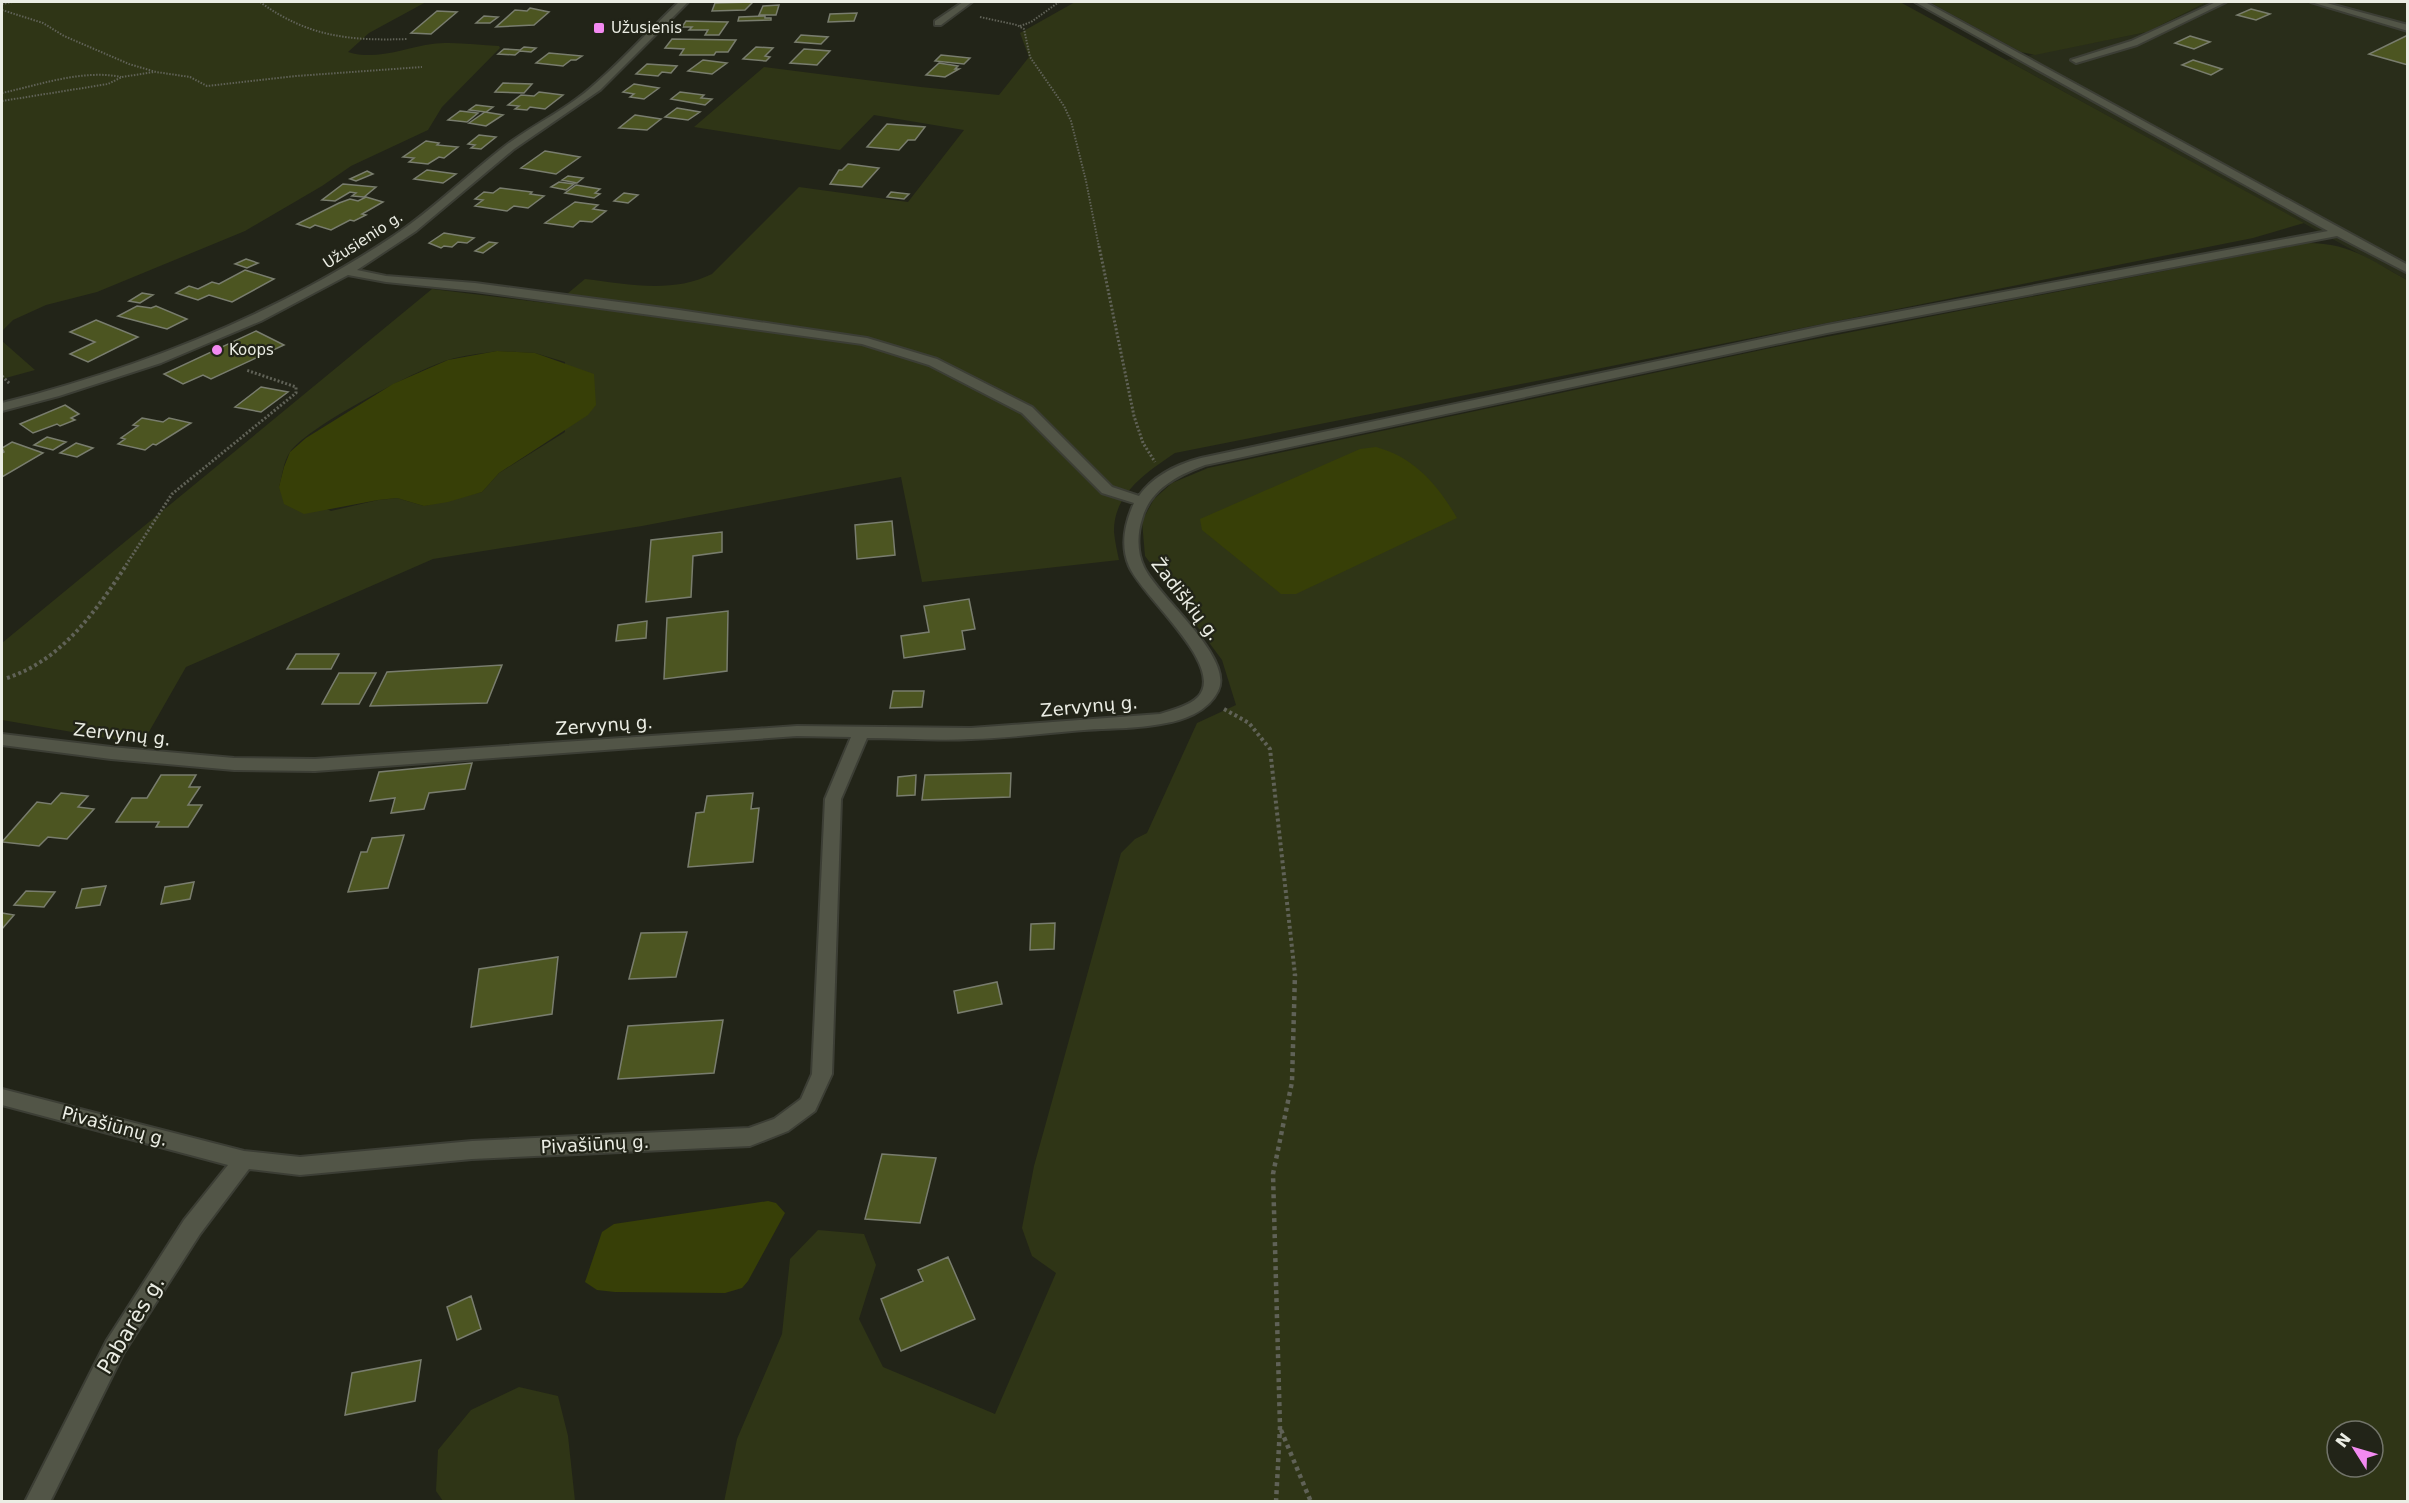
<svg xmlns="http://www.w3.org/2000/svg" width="2409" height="1503" viewBox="0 0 2409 1503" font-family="'DejaVu Sans',sans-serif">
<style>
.built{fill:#292d1a}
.green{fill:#2f3516;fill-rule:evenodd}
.water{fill:#373f07}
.building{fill:#4c5521;stroke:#797d6e;stroke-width:1.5}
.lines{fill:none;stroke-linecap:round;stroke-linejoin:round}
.minor-casing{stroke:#3c3e35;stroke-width:4}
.path-far3{stroke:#606257;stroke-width:2;stroke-dasharray:1.5 1.5;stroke-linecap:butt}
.path-far2{stroke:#606257;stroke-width:3;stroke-dasharray:2 2;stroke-linecap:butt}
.path-far1{stroke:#606257;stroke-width:4;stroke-dasharray:3 3;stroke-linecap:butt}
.path{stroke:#606257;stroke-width:4.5;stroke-dasharray:4 4;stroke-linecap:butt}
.minor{fill:#525547;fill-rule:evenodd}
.poi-dot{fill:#f38af1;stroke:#222418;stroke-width:2}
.labels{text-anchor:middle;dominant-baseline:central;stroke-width:4.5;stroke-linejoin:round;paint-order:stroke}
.far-poi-label{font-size:15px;fill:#ebede4;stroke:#222418;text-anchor:start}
.far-street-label{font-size:15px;fill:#ebede4;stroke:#222418}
.street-label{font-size:18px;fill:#ebede4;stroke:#222418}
.near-street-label{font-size:21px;fill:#ebede4;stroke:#222418}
</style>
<rect width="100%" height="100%" fill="#222418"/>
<path class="built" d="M2207,2H2407V280L2006,60L2147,32Z"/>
<path class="green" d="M2,2H426L369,33L348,52C376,61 404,48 432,44C453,41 477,45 499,46L500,48L442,107L428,130L351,166L322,186L245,231L97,292L46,305L13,320L2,331Z
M1075,2H1900L2304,223L2253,238L1175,453C1147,472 1113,494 1114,532C1115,542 1117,551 1119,560L922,582L901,477L642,526L433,559L186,667L142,744L2,720V643L432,289L555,304L585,279C628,284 671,294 712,274L799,187L908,202L964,130L874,115L840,150L694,127L764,67L921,87L999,95L1029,57L1020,33ZM497,351L535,353L565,362V432L499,473L482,492L424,506L397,498L378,500L331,511L279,487C282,477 283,462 290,452C307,427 416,370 448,360C463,355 481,354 497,351Z
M1929,2H2207L2147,32L2035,55L2021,52Z
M2307,243C2351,243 2370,260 2407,280V1501L724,1502L737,1439L782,1334L790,1259L818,1230L864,1234L876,1265L859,1319L883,1367L995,1414L1056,1273L1032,1256L1022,1228L1034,1166L1121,853L1135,839L1147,833L1197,723L1236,705L1222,660L1145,556L1142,521L1154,499L1172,483L1208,468L1785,345ZM2337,1431H2373V1467H2337Z
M2,341L35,370L2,379Z
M519,1387L558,1396L568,1436L575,1501H443L436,1491L438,1450L471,1410Z"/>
<path class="water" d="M497,351L535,353L594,374L596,405L588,415L499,473L482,492L448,502L424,506L397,498L378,500L304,514L284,504L279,487L284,467L290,452L306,438L393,384L448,360Z
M1376,447C1414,457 1438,485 1457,518L1296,594H1281L1202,530L1200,519L1360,449Z
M768,1201L776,1203L785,1213L748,1281L742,1288L725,1293L615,1292L597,1290L585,1282L602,1232L614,1224Z"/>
<path class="building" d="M753,2L745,10L712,11L715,3Z
M779,5L776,15H759L763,6Z
M530,8L549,12L534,25L496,27L515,10L527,11Z
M2251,9L2270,14L2256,20L2237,15Z
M437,11L457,12L431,34L411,33Z
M857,13L854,21L828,22L830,14Z
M484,16L498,17L490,23H476Z
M765,16V18H771V20L738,21L739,17Z
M686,21L728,22L719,35H705L708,30H689L692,27H682Z
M801,35L828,37L821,44L795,42Z
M2408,35V65L2369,54Z
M2190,36L2210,42L2194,49L2175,43Z
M672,39L736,40L728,52H716L714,55H680L684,49L665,48Z
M524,47L536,48L531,52L520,51L515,55L498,54L504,49L520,50Z
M756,47L773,48L765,56L770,57L766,61L743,59Z
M804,49L830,51L817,65L790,63Z
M549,53L582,56L576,60H571L563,66L536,63Z
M941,55L970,58L964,64L935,61Z
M703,60L727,63L712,74L688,71Z
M2193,60L2222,69L2211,75L2182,65Z
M939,63L958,66L955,69H959L945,77L926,75Z
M647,64L677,66L671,73L662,72L658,76L636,74Z
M503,83L532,84L524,93L495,92Z
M634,84L659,88L644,99L630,97L634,94L623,92Z
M539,92L563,95L545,109L530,107L527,110L515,109L519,106L508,105L521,95L534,96Z
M680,92L704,95L701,98L712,99L705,105L671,99Z
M476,105L493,107L486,112L469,110Z
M677,108L700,112L688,120L665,117Z
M460,111L478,113L467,122L448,120Z
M485,112L503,115L486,126L469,123Z
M635,115L661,119L647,130L619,128Z
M887,124L925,127L915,140H908L899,150L867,147Z
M479,135L496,137L481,149L471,148L475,145L468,144Z
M426,141L439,143L437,145L458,147L444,158L439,157L428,164L409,162L414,158L403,157Z
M545,151L580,157L556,174L521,168Z
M848,164L879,168L862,187L830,184L839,170H842Z
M427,170L456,174L443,183L414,179Z
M367,171L373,174L356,181L350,179Z
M568,176L583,178L577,183L562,180Z
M559,182L574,184L566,190L551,187Z
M343,184L376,187L364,197L352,196L356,193L350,192L335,201L322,200Z
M576,185L600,189L595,193L600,194L594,198L565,193Z
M500,188L532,192L530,194L544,196L528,208L514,206L507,211L475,206L483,200L475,199L484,192L493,193Z
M891,192L909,194L904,199L887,197Z
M624,193L638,195L628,203L614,201Z
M366,197L383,202L362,214L366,215L354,221L350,220L331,230L315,225L310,228L297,224L339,203L350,199L358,201Z
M575,202L598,205L593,209L606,211L592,222L580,221L573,227L545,223Z
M444,233L474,238L467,243L458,242L452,247L444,246L441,248L429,243Z
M489,242L497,243L483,253L475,251Z
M246,259L258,263L247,268L235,264Z
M245,270L274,279L232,302L209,295L198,300L176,293L189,286L198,289L212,282L219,284Z
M142,293L153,295L140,303L129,301Z
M137,306L151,308L156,306L187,319L167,329L118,316Z
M96,320L138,337L88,362L70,354L95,342L70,332Z
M256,331L284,345L211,379L203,375L183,384L164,374Z
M261,387L288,392L261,412L235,407Z
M65,405L79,414L71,418L75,420L60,426L57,424L33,433L20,424Z
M142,418L163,422L169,418L191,423L156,445L153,444L145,450L118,444L125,439L121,438L138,426L133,425Z
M47,437L66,442L53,450L34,445Z
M12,442L43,453L2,477V453L4,452L2,448Z
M76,443L93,448L77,457L60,453Z
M892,521L895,555L857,559L855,525Z
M722,532V552L693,556L691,597L646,602L651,540Z
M969,599L975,629L962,631L965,649L904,658L901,636L929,632L924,606Z
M728,611L727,671L664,679L667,618Z
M647,621L646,638L616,641L618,625Z
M296,654H339L331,669H287Z
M502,665L487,703L370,706L387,672Z
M339,673H376L359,704H322Z
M893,691H924L922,707L890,708Z
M472,763L465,789L429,793L424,809L391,813L395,798L370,801L379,772Z
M1011,773L1010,797L922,800L925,775Z
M161,775H196L189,787H200L188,805H202L188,827H156L159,822H116L132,798H147Z
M916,775L915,795L897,796L898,777Z
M61,793L88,796L78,807L94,809L67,839L48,837L39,846L2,842L37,802L51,804Z
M753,793L751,809L759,808L753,862L688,867L696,813L704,812L707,796Z
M404,835L388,888L348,892L361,852H367L372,838Z
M194,882L190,899L161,904L165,887Z
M106,886L100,905L76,908L82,889Z
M26,891L55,892L44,907L14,905Z
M2,913L14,915L2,929Z
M1055,923L1054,949L1030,950L1031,924Z
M687,932L676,977L629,979L641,933Z
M558,957L552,1014L471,1027L479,969Z
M997,982L1002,1004L958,1013L954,991Z
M723,1020L714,1073L618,1079L628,1026Z
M882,1154L936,1158L920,1223L865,1219Z
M948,1257L975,1319L901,1351L881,1299L923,1281L918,1270Z
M471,1296L481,1329L457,1340L447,1307Z
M421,1360L415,1401L345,1415L352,1373Z"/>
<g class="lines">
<defs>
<path id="minor" d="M679,2H688L600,90L514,149L416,231L357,270L386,276L475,283L679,310L867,338L937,359L1032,407L1112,487L1139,496C1153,476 1178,464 1201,458L1827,325L2328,231L1915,2H1925L2408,265V273L2337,236L1827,333L1205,465C1178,475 1150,489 1142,519C1137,534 1137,553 1144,567C1158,597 1235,658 1218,691C1208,712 1182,721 1161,724C1136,729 1110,728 1084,730C1047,733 1009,738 971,739C937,741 902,738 867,738L841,799L832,1074L815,1111L788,1131L750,1146L472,1159L300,1175L249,1169L200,1234L123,1354L50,1502H25L107,1340L184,1220L228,1165L2,1105V1089L244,1151L300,1157L472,1141L749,1128L774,1119L801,1099L812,1074L825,799L851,737L797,736L315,771L234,770L111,759L2,745V734L111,747L234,758L315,759L797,726L971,728L1160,714C1172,710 1189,706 1198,697C1227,666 1142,597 1129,566C1120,545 1125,523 1134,503L1102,493L1022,413L929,365L862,344L475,291L386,282L348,275L261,321L161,363L59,396L2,411V403C140,368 273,316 392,237C433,210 467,175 505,146C534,124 568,109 595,84C625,58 651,28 679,2Z
M963,2H972L941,25H935V21Z
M2216,2H2226L2137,45L2076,63L2071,60L2131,41Z
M2311,2H2323L2408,25V31Z"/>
</defs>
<use href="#minor" class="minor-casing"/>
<path class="path-far3" d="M260,2C308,37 350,41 408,39
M2,4L12,2
M2,10L43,23L64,36L129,64L156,72L190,77L207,86L296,76L422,67
M980,17L1017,25L1024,29L1030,57L1064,106L1071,121L1086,181L1099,247
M1020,26L1031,22L1059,2
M2,93C39,85 83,69 121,77
M2,101L108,84L122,77L154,72"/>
<path class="path-far2" d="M1099,246L1134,416L1143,443L1155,462
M2,376L10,384
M126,565L172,494L296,393V387L246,370"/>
<path class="path-far1" d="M7,678C62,660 96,611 127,564
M1224,709L1249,723L1270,749L1295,975"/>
<path class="path" d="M1281,1430L1311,1502
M1276,1502L1280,1427L1273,1174L1292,1082L1295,974"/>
<use href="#minor" class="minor"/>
</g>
<g class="poi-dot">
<rect x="593" y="22" width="12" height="12" rx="3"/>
<circle cx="217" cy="350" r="6"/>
</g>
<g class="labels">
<g class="far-poi-label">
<text x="611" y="28">Užusienis</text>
<text x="229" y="350">Koops</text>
</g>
<g class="far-street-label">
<text transform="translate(363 240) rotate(-33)">Užusienio g.</text>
</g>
<g class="street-label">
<text transform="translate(1186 599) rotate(52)">Žadiškių g.</text>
<text transform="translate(1089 706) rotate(-5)">Zervynų g.</text>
<text transform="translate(604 725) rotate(-4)">Zervynų g.</text>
<text transform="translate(122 734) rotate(6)">Zervynų g.</text>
<text transform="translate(115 1126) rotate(15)">Pivašiūnų g.</text>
<text transform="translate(595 1144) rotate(-3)">Pivašiūnų g.</text>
</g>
<g class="near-street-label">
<text transform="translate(131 1325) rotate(-59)">Pabarės g.</text>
</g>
</g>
<rect width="2409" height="1503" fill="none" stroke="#ebede4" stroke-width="6"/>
<g transform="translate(2355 1449) rotate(307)"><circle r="28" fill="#222418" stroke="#72746a" stroke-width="1.5"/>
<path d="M0-4.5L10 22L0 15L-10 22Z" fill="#f38af1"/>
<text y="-9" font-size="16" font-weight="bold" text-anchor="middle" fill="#ebede4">N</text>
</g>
</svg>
